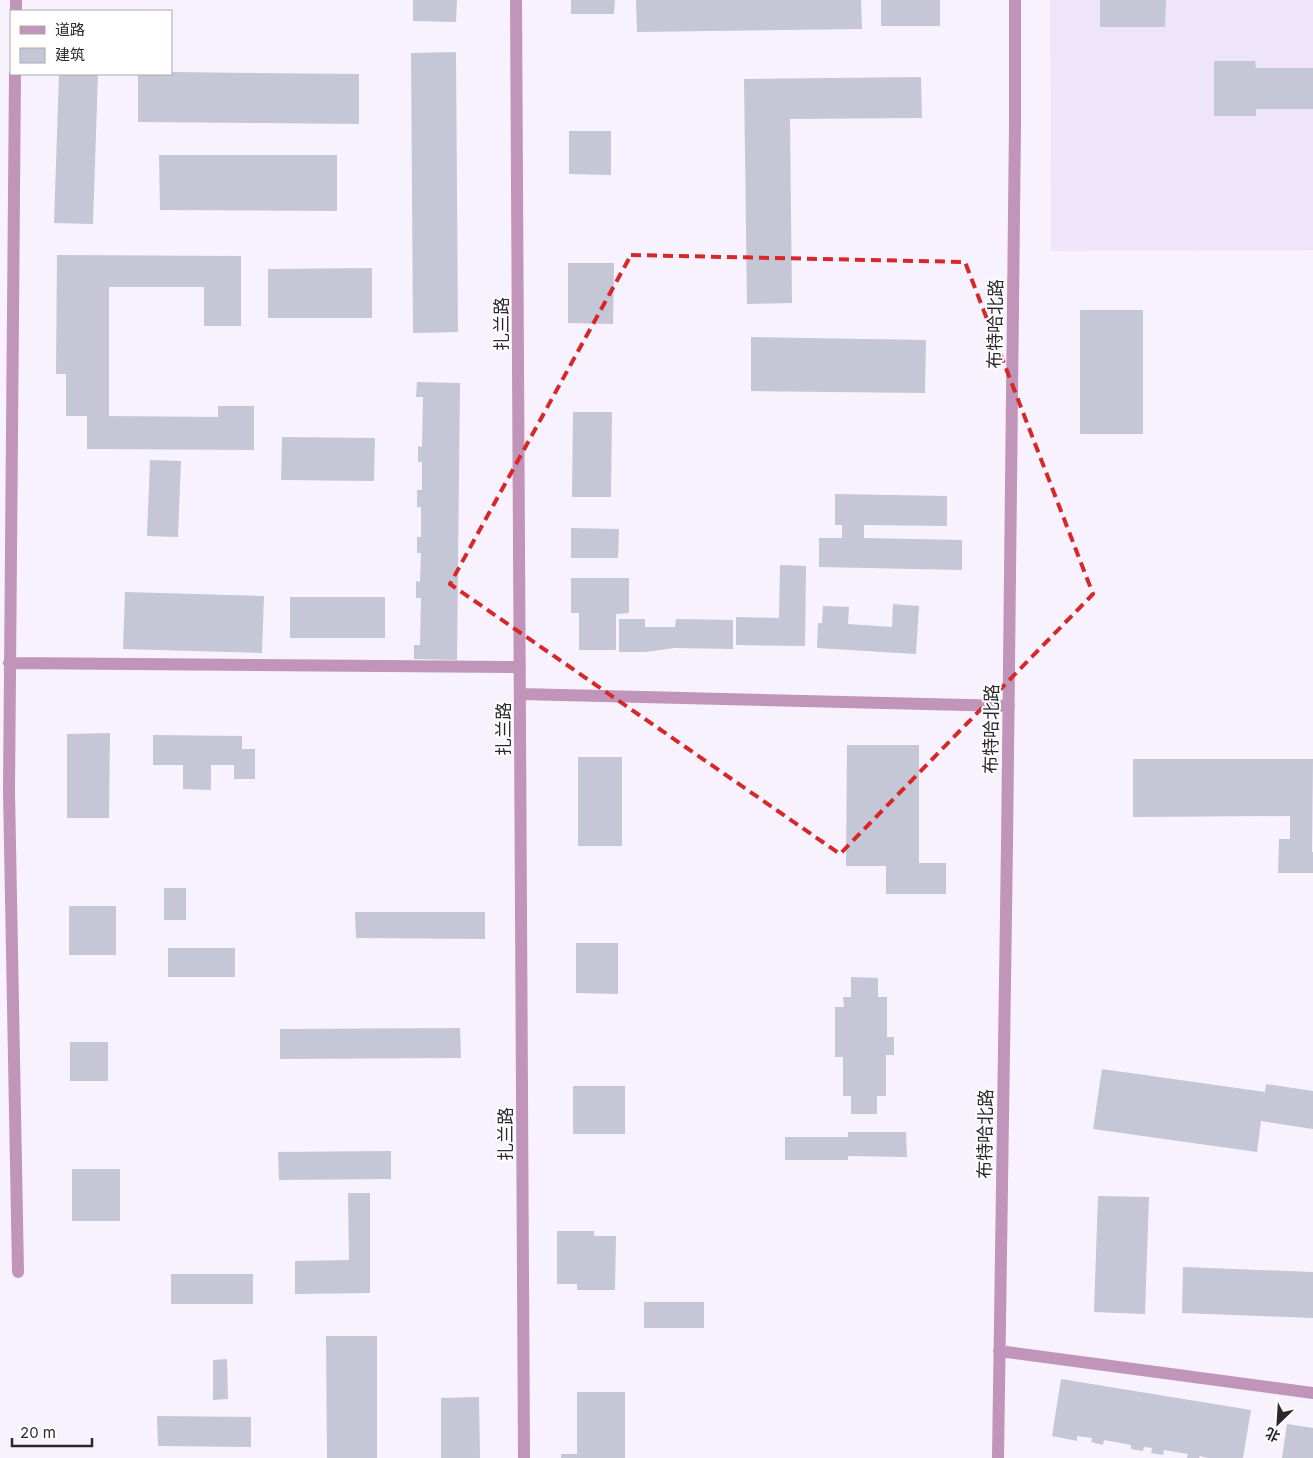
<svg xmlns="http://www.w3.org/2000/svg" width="1313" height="1458" viewBox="0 0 1313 1458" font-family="Inter,'Noto Sans SC',sans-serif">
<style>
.built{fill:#efe5fb}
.building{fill:#c5c6d6}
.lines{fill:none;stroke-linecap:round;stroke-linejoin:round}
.minor{stroke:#c194b9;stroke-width:12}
.marked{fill:none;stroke:#d62828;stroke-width:4;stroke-dasharray:10 6;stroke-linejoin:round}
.labels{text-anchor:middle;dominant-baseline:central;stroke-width:4;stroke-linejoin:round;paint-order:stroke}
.street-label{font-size:18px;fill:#2a282d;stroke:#fff}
</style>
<rect width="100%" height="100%" fill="#f8f2fe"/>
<path class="built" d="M1050,0H1313V250L1051,251Z"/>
<path class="building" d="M413,0H457L456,22L413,21Z
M571,0H615L614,14H571Z
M636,0H861L862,29L637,32Z
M881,0H940V26H881Z
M1100,0H1166L1165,27H1100Z
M456,52L458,332L413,333L411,53Z
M1214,61H1255L1256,68H1313V109H1256V116H1214Z
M171,72L359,74V124L138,122V74H171Z
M59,74H98L93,224L54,223Z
M921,77L922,118L790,119L792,303L747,304L744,79Z
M569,131H611V175L569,174Z
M159,155H337V211L160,210Z
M57,255L241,256V326H204V287H109V416L218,417V406H254V450L87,449V416H66V374H56Z
M568,263H614L613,324L568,323Z
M372,268V318H268V269Z
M1080,310H1143V434H1080Z
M751,337L926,340L925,393L751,391Z
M417,382L460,383L457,660L414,659V645H420L421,598H416V581L420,582L421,553H417V537H421V507H417V490H422V462H418V446L422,447L423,397H416Z
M573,412H612L611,497H572Z
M282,437L375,438L374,481L281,480Z
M150,460L181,461L178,537L147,536Z
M835,494L947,496V526L864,525V538L962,540V570L819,567V538H842V525H835Z
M571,528L619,529L618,558H571Z
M780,565L806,566L805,646L736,645V617L779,618Z
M571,578H629V613L616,614V650H579V613H571Z
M125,592L264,596L262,653L123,649Z
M290,597H385V638H290Z
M893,604L919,606L916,654L817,648L818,623H822L823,606L849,607L848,624L892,627Z
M619,619H645V627H675L676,619L733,620V649L675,648L645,652H619Z
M110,733L109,818H67V734Z
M153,735L242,736V749H255V779H234V765H211V790L183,789V765H153Z
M847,745H919V863H946V894H886V866H846Z
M578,757H622V846H578Z
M1133,759H1313L1312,852H1313V873H1278L1279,839H1290V816L1133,817Z
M164,888H186V920H164Z
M69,906H116V955H69Z
M355,912H485V939L356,938Z
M576,943H618V994L576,993Z
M168,948H235V977H168Z
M851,977L878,978V997H887V1037H894V1055H886V1096H877V1114H851V1096H843V1057H835V1007H844L843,997H851Z
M460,1028L461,1058L280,1059V1029Z
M70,1042H108V1081H70Z
M1102,1069L1265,1092L1266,1084L1313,1091V1129L1261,1121L1257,1152L1093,1129Z
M573,1086H625V1134H573Z
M848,1132H906L907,1157L848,1156V1160H785V1137H848Z
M391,1151V1179L279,1180L278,1152Z
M72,1169H120V1221H72Z
M348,1193H370V1293L295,1294V1261L349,1260Z
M1098,1196L1149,1197L1145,1314L1094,1312Z
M557,1231H594V1236H616L615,1290H577V1284H557Z
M1183,1267L1313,1272V1318L1182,1313Z
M171,1274H253V1304H171Z
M644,1302H704V1328H644Z
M326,1336H377V1458H327Z
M227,1359L228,1399L213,1400V1360Z
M1061,1379L1251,1410L1243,1458H1208L1200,1456L1199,1458H1187L1188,1454L1164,1450L1163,1455L1151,1453L1152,1448L1144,1447L1143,1451L1131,1449V1445L1104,1440L1103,1445L1091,1442L1092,1438L1077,1436V1441L1052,1436Z
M577,1392H625V1458H561V1454H577Z
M479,1397L480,1458H441V1398Z
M157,1416L251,1417V1447L158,1446Z
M1287,1424L1313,1428V1458H1282Z"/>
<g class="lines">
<path class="minor" d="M516,0L524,1458
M16,11V0
M15,74L9,791L18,1272
M9,663L520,667
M520,694L1009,706
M999,1351L1313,1393
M998,1458L1007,845L1015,125V0"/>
</g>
<path class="marked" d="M631,255L965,262L1093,594L840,854L450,584Z"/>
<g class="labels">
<g class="street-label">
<text transform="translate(501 324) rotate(-90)">扎兰路</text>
<text transform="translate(995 324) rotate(-89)">布特哈北路</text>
<text transform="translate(503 729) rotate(-90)">扎兰路</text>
<text transform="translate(991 729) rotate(-89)">布特哈北路</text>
<text transform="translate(505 1134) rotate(-90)">扎兰路</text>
<text transform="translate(985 1134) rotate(-89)">布特哈北路</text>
</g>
</g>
<rect x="10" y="10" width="162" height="65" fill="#ffffff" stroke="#aaa9ab"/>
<rect x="20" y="26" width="25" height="8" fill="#c194b9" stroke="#aaa9ab"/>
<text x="55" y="35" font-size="15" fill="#2a282d">道路</text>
<rect x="20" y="48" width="25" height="15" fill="#c5c6d6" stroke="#aaa9ab"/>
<text x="55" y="60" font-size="15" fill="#2a282d">建筑</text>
<g transform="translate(1278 1423) rotate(205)" stroke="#ffffff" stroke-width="4" paint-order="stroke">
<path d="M0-4L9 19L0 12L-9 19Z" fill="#2a282d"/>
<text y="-8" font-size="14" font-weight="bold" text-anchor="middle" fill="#2a282d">北</text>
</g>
<path d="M12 1438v8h80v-8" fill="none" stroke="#2a282d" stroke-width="2.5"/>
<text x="20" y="1438" font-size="15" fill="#2a282d" stroke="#ffffff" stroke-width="4" paint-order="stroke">20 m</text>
</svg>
